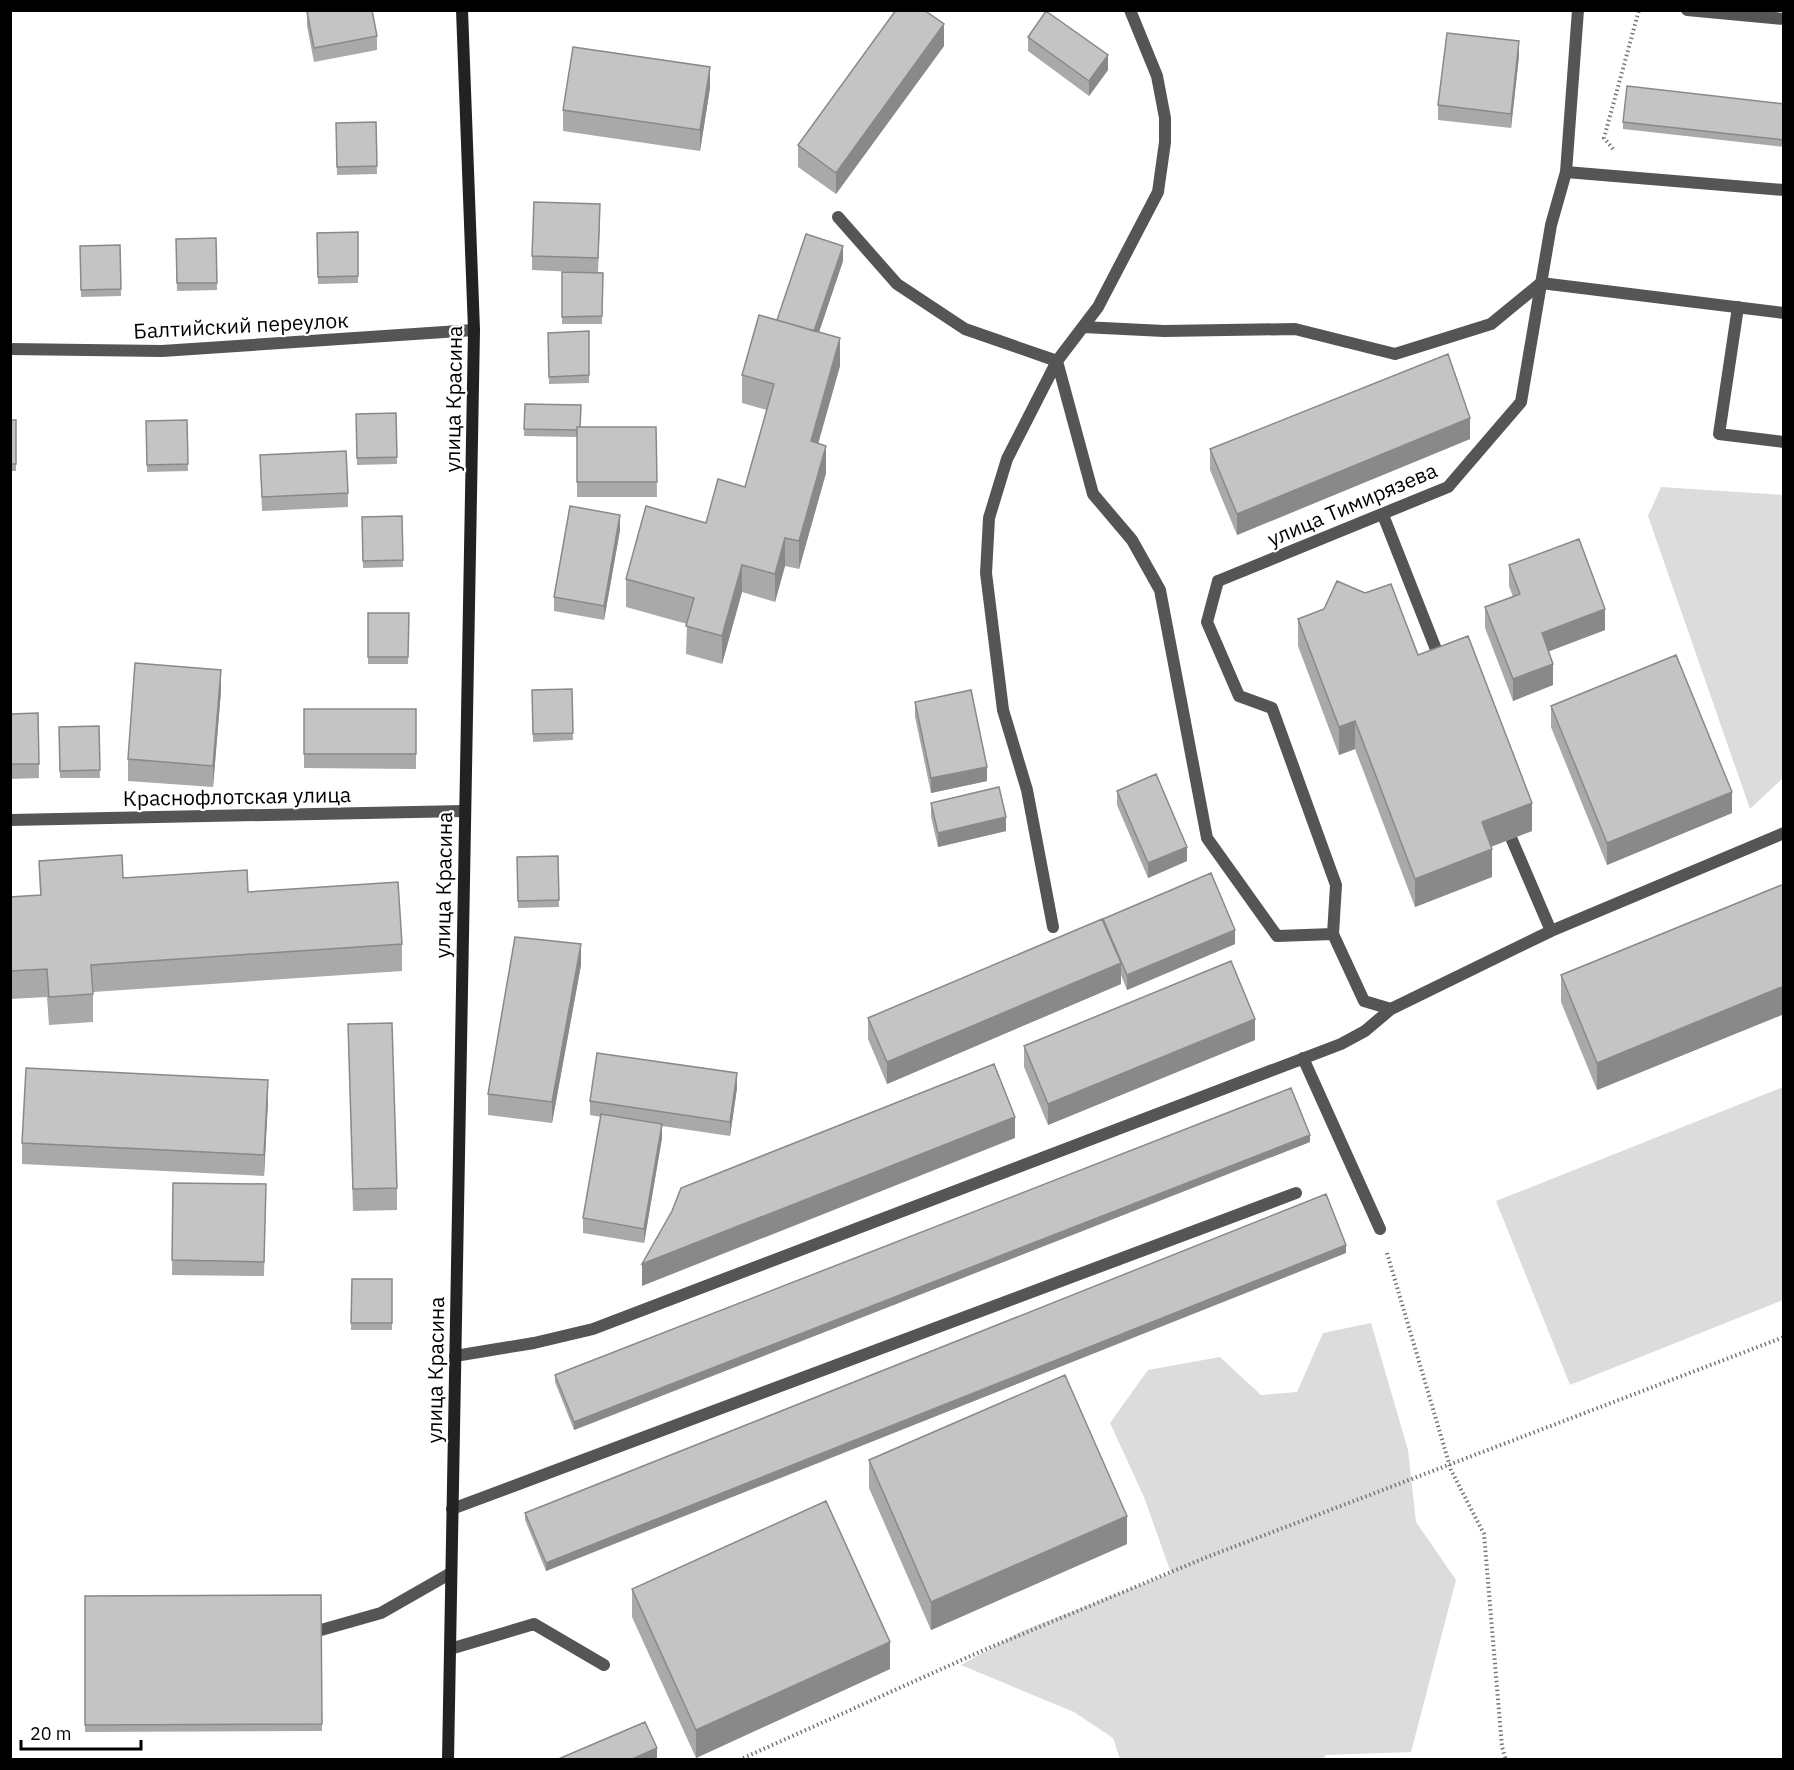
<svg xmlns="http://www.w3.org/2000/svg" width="1794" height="1770" viewBox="0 0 1794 1770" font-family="'IBM Plex Sans',sans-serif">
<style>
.green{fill:#dcdcdc}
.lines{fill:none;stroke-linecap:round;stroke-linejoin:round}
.path{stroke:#777;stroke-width:4;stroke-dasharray:1.5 3;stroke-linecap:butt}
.lane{stroke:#555;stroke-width:12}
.street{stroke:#555;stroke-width:12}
.secondary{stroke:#222;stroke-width:12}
.wall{fill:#a9a9a9}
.shaded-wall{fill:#898989}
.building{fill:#c4c4c4;stroke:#898989;stroke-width:1.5}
.labels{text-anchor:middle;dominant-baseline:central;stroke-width:4.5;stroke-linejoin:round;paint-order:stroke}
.street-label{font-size:21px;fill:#000;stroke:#fff}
</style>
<rect width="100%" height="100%" fill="#fff"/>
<path class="green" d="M1661,487L1783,495V778L1750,809L1648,516Z
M1783,1087V1300L1570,1385L1496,1201Z
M1371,1323L1408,1450L1416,1522L1456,1580L1411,1752L1326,1755L1322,1760L1120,1759L1113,1738L1074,1712L961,1665L1022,1631L1171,1573L1144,1497L1110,1423L1148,1370L1220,1357L1261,1395L1297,1392L1323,1333Z"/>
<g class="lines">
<path class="path" d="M1613,149L1604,138L1639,10
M1387,1253L1451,1470L1484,1534L1502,1747L1506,1760
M739,1760L984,1650L1207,1557L1784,1337"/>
<path class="lane" d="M1687,10L1784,19
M838,217L897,284L965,329L1057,361L1098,307L1158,192L1165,142V118L1157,76L1130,10
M1738,307L1719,434L1784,442
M1083,327L1164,331L1295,329L1395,354L1491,324L1541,283L1784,313
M1383,515L1441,662
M1218,581L1207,622L1239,696L1272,708L1336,885L1333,934L1364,1001L1391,1009L1551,931L1506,826
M1053,927L1027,790L1003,710L986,573L989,518L1007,459L1057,361L1093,494L1132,540L1160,590L1207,838L1277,936L1333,934
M1551,931L1784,833
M1303,1058L1380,1229
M455,1356L534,1343L593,1329L1341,1044L1365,1031L1391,1009
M452,1509L1296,1193
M321,1630L381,1613L451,1573
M450,1649L534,1624L604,1665"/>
<path class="street" d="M1578,10L1566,172L1784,190
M10,349L162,351L474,330
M1218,581L1448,487L1521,402L1551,225L1566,172
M10,820L464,811"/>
<path class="secondary" d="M448,1760L474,330L462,10"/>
</g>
<path class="wall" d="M307,12L377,36V50L314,62L307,26Z
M1028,37L1108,70L1089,96L1028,51Z
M944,46L836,194L798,167V145Z
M1519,56L1511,128L1438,120V105Z
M710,88L700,151L563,131V110Z
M1784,104V147L1623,129V122Z
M376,122L377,174L337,175L336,123Z
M600,219L598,273H603L602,324H562V272L597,273L532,270V256Z
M358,232V283L318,284L317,233Z
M216,238L217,290L177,291L176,239Z
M120,245L121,296L81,297L80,246Z
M843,261L819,332L840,366L818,443L826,473L799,569L785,566L775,602L742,592L722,664L686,654L687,624L626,607V579L706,523L745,487L767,410L742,403V375Z
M589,331V383L549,384L548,333Z
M525,404L580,427H656L657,497H577V437L524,436Z
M396,413L397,464L357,465L356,414Z
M10,420H16V471H10Z
M187,420L188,471L147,472L146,421Z
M1470,439L1237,535L1210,470V449Z
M260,455L348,493V507L262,511Z
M402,516L403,567L363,568L362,517Z
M620,530L604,620L554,611V597Z
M1509,565L1605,630L1549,651L1553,685L1513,701L1485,628V607L1513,597L1509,586Z
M368,613H409L408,664H368Z
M1298,619L1418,655L1532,831L1491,847L1492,877L1415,907L1355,749L1339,755L1298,646Z
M572,689L573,740L533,742L532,690Z
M221,691L213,787L128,781V759Z
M915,702L987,781L931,793L915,717Z
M1551,706L1732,813L1607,865L1551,727Z
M304,709H416V769L304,768Z
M38,713L39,778L10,779V714Z
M99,726L100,778H60L59,727Z
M1117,791L1187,861L1148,878L1117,805Z
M931,803L1006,831L938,847L931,817Z
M558,856L559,907L518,908L517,857Z
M39,861L123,878L248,892L402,944V971L93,992V1022L49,1025L47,997L10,999V897L40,895Z
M1784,884V1014L1597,1090L1561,1002V975Z
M1103,919L1235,944L1127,990L1121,975V984L887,1084L868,1039V1018L1103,922Z
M581,965L552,1123L488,1115V1094Z
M348,1024L397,1188V1210L353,1211Z
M1255,1040L1048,1125L1024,1067V1046Z
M737,1088L730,1136L662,1126V1138L644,1243L583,1233V1218L601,1117L590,1115V1101Z
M268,1101L264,1176L22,1164V1143Z
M1310,1142L574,1430L555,1382V1375Z
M173,1183L266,1184L264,1276L172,1275Z
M1346,1253L546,1571L525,1520V1513Z
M352,1279H392V1330H351Z
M869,1460L1127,1544L931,1630L869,1488Z
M632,1589L890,1669L696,1758L632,1617Z
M321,1595L322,1731L85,1732V1596Z"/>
<path class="shaded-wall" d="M944,24V46L836,194V173Z
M1519,41V56L1511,128V114Z
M1108,55V70L1089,96V81Z
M710,67V88L700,151V130Z
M843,246V261L814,347V333Z
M840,338V366L811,469V441Z
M1470,418V439L1237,535V514Z
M826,446V473L799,569V541Z
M620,515V530L604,620V606Z
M785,538V566L775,602V574Z
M742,565V592L722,664V636Z
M1605,609V630L1542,654V633Z
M1553,664V685L1513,701V679Z
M221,670V691L213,787V766Z
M1355,721V749L1339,755V727Z
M987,767V781L931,793V778Z
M1732,792V813L1607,865V843Z
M1532,803V831L1482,850V822Z
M1006,817V831L938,847V833Z
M1187,847V861L1148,878V863Z
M1492,849V877L1415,907V879Z
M1235,930V944L1127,990V975Z
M581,944V965L552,1123V1102Z
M1121,963V984L887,1084V1062Z
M1784,986V1014L1597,1090V1063Z
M1255,1019V1040L1048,1125V1104Z
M737,1073V1088L730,1136V1122Z
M268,1080V1101L264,1176V1155Z
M1015,1117V1138L642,1286V1264Z
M662,1124V1138L644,1243V1229Z
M1310,1135V1142L574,1430V1422Z
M1346,1245V1253L546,1571V1563Z
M1127,1516V1544L931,1630V1602Z
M890,1642V1669L696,1758V1730Z
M657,1748V1760H630Z"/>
<path class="building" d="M313,10H372L377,36L314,48L307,12Z
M896,10H924L944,24L836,173L798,145Z
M1046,11L1108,55L1089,81L1028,37Z
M1447,33L1519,41L1511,114L1438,105Z
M573,47L710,67L700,130L563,110Z
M1627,86L1784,104V140L1623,122Z
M376,122L377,166L337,167L336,123Z
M534,202L600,204L598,258L532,256Z
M358,232V276L318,277L317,233Z
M806,234L843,246L814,331L777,320Z
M216,238L217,283H177L176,239Z
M120,245L121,289L81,290L80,246Z
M562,272L603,273L602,316L562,317Z
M759,315L840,338L811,441L826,446L799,541L785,538L775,574L742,565L722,636L686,626L694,598L626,579L646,506L706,523L718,479L745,487L774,384L742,375Z
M589,331V375L549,377L548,333Z
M1448,354L1470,418L1237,514L1210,449Z
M525,404L581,405L580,427H577V430L524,429Z
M396,413L397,457L357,458L356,414Z
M10,420H16V464H10Z
M187,420L188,464L147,465L146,421Z
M577,427H656L657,482H577Z
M346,451L348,493L262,497L260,455Z
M570,506L620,515L604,606L554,597Z
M402,516L403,560L363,561L362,517Z
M1579,539L1605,609L1542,633L1553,664L1513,679L1485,607L1520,594L1509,565Z
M1337,581L1365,593L1391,584L1418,655L1468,636L1532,803L1482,822L1492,849L1415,879L1355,721L1339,727L1298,619L1324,609Z
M368,613H409L408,657H368Z
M1676,655L1732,792L1607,843L1551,706Z
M135,663L221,670L213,766L128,759Z
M572,689L573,733L533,734L532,690Z
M971,690L987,767L931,778L915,702Z
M304,709H416V754H304Z
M38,713L39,764H10V714Z
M99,726L100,770L60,771L59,727Z
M1156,774L1187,847L1148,863L1117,791Z
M999,787L1006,817L938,833L931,803Z
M122,855L123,878L247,870L248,892L398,882L402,944L91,965L93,994L49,997L47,969L10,971V897L41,895L39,861Z
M558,856L559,900L518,901L517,857Z
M1211,873L1235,930L1127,975L1103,919Z
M1784,884V986L1597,1063L1561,975Z
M1102,919L1121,963L887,1062L868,1018Z
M515,937L581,944L552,1102L488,1094Z
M1231,961L1255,1019L1048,1104L1024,1046Z
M392,1023L397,1188L353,1189L348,1024Z
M597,1053L737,1073L730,1122L590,1101Z
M994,1064L1015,1117L642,1264L672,1211L681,1188Z
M26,1068L268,1080L264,1155L22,1143Z
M1291,1088L1310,1135L574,1422L555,1375Z
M601,1114L662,1124L644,1229L583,1218Z
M173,1183L266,1184L264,1262L172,1260Z
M1326,1194L1346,1245L546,1563L525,1513Z
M352,1279H392V1323H351Z
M1065,1375L1127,1516L931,1602L869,1460Z
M826,1501L890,1642L696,1730L632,1589Z
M321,1595L322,1724L85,1725V1596Z
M645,1722L657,1748L630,1760H556Z"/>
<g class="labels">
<g class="street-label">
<text transform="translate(241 325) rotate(-3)">Балтийский переулок</text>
<text transform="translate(453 399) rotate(-89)">улица Красина</text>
<text transform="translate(1352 504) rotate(-23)">улица Тимирязева</text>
<text transform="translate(237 796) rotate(-1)">Краснофлотская улица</text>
<text transform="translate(443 885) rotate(-89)">улица Красина</text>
<text transform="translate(435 1370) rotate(-89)">улица Красина</text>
</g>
</g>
<rect width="1794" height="1770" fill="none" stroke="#000000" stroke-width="24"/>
<path d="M21 1740v9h120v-9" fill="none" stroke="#000000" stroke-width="3"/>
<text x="30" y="1740" font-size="18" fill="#000000" stroke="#ffffff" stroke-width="4.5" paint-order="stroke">20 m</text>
</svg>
